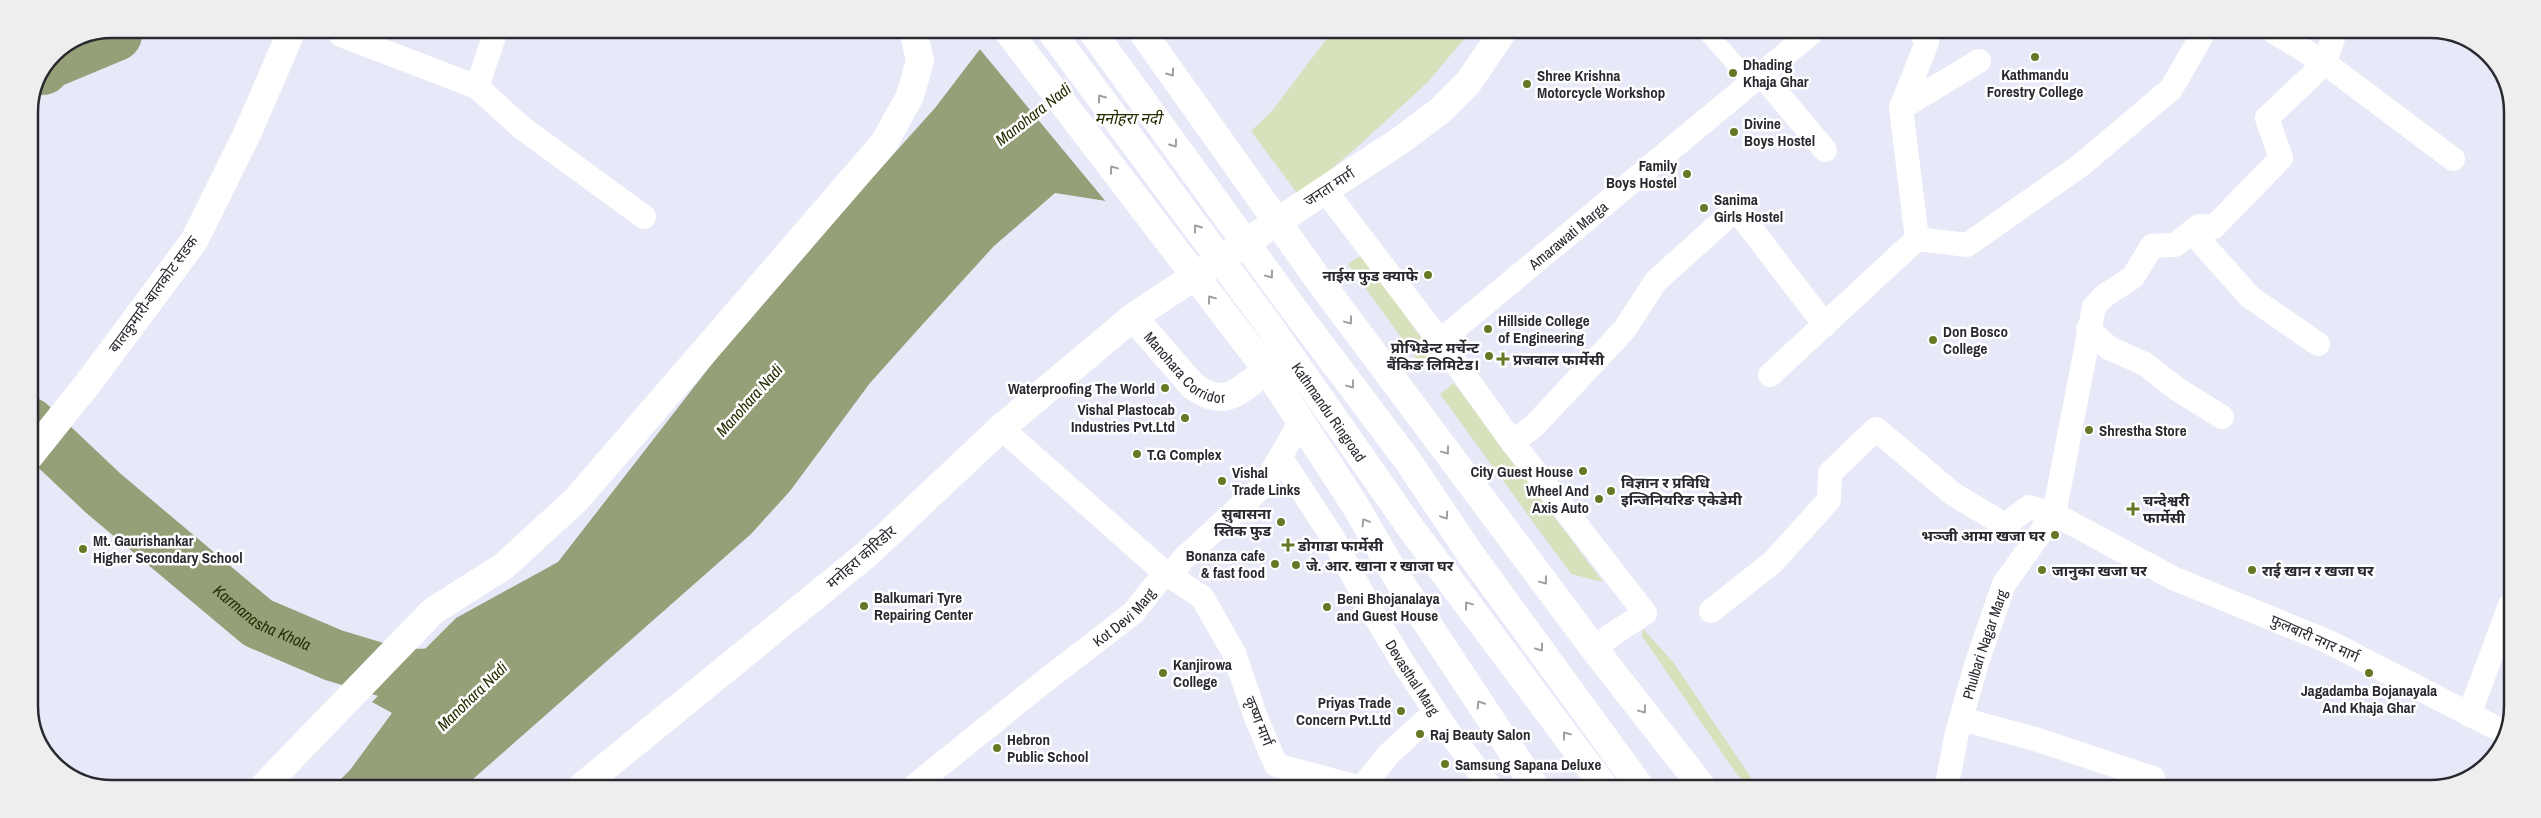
<svg xmlns="http://www.w3.org/2000/svg" width="2541" height="818" viewBox="0 0 2541 818" font-family="'Archivo Narrow','Noto Sans Devanagari',sans-serif">
<style>
.green{fill:#d7e2bc}
.water{fill:#959f78}
.pier{fill:#e7e8f8}
.lines{fill:none;stroke-linecap:round;stroke-linejoin:round}
.river{stroke:#959f78;stroke-width:52}
.pedestrian{stroke:#fff;stroke-width:18}
.minor{stroke:#fff;stroke-width:24}
.tertiary{stroke:#fff;stroke-width:28}
.secondary{stroke:#fff;stroke-width:28}
.primary{stroke:#fff;stroke-width:28}
.trunk{stroke:#fff;stroke-width:28}
.oneway{stroke:#9f9fa2}
.poi-dot{fill:#667725;stroke:#fff;stroke-width:2}
.labels{text-anchor:middle;dominant-baseline:central;stroke-width:5;stroke-linejoin:round;paint-order:stroke}
.poi-label{font-size:15px;font-weight:bold;fill:#292a30;stroke:#fff;text-anchor:start}
.street-label{font-size:15px;fill:#292a30;stroke:#fff}
.water-label{font-size:16px;font-style:italic;fill:#252e00;stroke:#fff}
.rim{fill:none;stroke:#292a30;stroke-width:2.5}
</style>
<rect width="100%" height="100%" fill="#e7e8f8"/>
<path class="green" d="M1331,33H1469L1428,82L1356,148L1299,196L1251,131L1272,111Z
M1362,255L1434,356L1421,365L1348,264Z
M1454,383L1603,582L1571,574L1440,394Z
M1643,629L1673,662L1758,788H1751L1738,776L1642,636Z"/>
<path class="water" d="M1180,33L1151,208L1055,193L994,246L922,325L870,383L790,491L751,534L464,787H333L350,770L392,713L372,702L456,618L558,562L757,306L935,108L980,49L1003,34Z"/>
<path class="pier" d="M1180,33L1253,133L1150,210L1107,203L978,47L998,34Z"/>
<g class="lines">
<g class="river">
<path d="M43,69L49,63L116,35"/>
<path id="s1" d="M29,423L103,493L258,623L333,655L399,675L470,674"/>
</g>
<path class="pedestrian" d="M1708,33L1751,82"/>
<g class="minor">
<path d="M2274,32L2325,63L2453,159"/>
<path d="M341,35L477,87L521,127L644,217"/>
<path d="M1760,73L1825,150"/>
<path d="M477,87L495,34"/>
<path d="M1901,108L1979,61"/>
<path d="M1324,189L1440,341L1512,442L1645,613L1610,636L1595,650"/>
<path d="M2192,232L2250,297L2318,344"/>
<path d="M1917,239L1967,245L2081,165L2171,89L2204,32"/>
<path d="M1917,239L1901,108L1927,42L1921,32"/>
<path d="M2088,329L2109,348L2145,364L2177,389L2222,417"/>
<path id="s2" d="M1440,341L1811,33"/>
<path d="M1770,375L1917,239"/>
<path d="M1001,428L1165,573"/>
<path d="M1512,442L1533,427L1624,330L1656,281L1736,209L1825,325"/>
<path id="s3" d="M1281,458L1333,538L1370,608L1402,661L1448,731L1491,788"/>
<path d="M1170,576L1202,597L1234,653L1255,715L1276,765L1361,788L1390,753L1424,722L1448,731"/>
<path d="M1711,611L1773,562L1829,500L1830,473L1876,429L1953,494L2005,525L2029,507L2054,514L2173,578L2329,642L2506,733"/>
<path d="M2469,715L2510,605"/>
<path d="M1961,719L2035,739L2153,778"/>
<path id="s4" d="M913,787L1041,684L1133,613L1165,573L1170,576L1184,558L1264,485L1301,421"/>
<path id="s5" d="M1946,789L1957,733L1977,662L2004,584L2054,514L2094,307L2104,296L2133,277L2152,246L2175,245L2199,226L2214,227L2281,158L2267,118L2325,63L2335,32"/>
</g>
<g class="tertiary">
<path id="s6" d="M1133,317L1193,386C1225,410 1240,390 1267,370"/>
<path d="M89,382L194,241L247,134L290,35"/>
</g>
<path class="secondary" d="M29,457L89,382
M263,787L433,611L504,566L576,500L884,143L910,96L920,61L914,34
M581,787L867,554L1001,428L1133,317L1401,140L1441,110L1468,83L1502,33"/>
<path class="primary" d="M1143,33L1320,282L1595,650L1703,788
M1010,34L1267,370L1353,502L1398,579L1536,788"/>
<g class="trunk">
<path id="s7" d="M1053,34L1268,324L1410,527L1605,788"/>
<path d="M1094,34L1290,304L1408,461L1469,552L1641,788"/>
</g>
</g>
<defs><path id="oneway-chevron" d="M-2-3.5L2.5 0L-2 3.5" fill="none" stroke-width="1.6" stroke-linecap="round" stroke-linejoin="round" transform="scale(1.25)"/></defs>
<g class="oneway">
<use href="#oneway-chevron" transform="translate(1171 73) rotate(55)"/>
<use href="#oneway-chevron" transform="translate(1101 98) rotate(-126)"/>
<use href="#oneway-chevron" transform="translate(1174 144) rotate(54)"/>
<use href="#oneway-chevron" transform="translate(1113 169) rotate(-127)"/>
<use href="#oneway-chevron" transform="translate(1197 228) rotate(-126)"/>
<use href="#oneway-chevron" transform="translate(1270 275) rotate(54)"/>
<use href="#oneway-chevron" transform="translate(1211 299) rotate(-127)"/>
<use href="#oneway-chevron" transform="translate(1349 321) rotate(53)"/>
<use href="#oneway-chevron" transform="translate(1351 385) rotate(53)"/>
<use href="#oneway-chevron" transform="translate(1446 451) rotate(53)"/>
<use href="#oneway-chevron" transform="translate(1445 516) rotate(56)"/>
<use href="#oneway-chevron" transform="translate(1365 522) rotate(-121)"/>
<use href="#oneway-chevron" transform="translate(1544 581) rotate(53)"/>
<use href="#oneway-chevron" transform="translate(1468 605) rotate(-127)"/>
<use href="#oneway-chevron" transform="translate(1540 648) rotate(54)"/>
<use href="#oneway-chevron" transform="translate(1480 704) rotate(-123)"/>
<use href="#oneway-chevron" transform="translate(1643 710) rotate(53)"/>
<use href="#oneway-chevron" transform="translate(1566 735) rotate(-127)"/>
</g>
<g class="poi-dot">
<circle cx="2035" cy="57" r="5"/>
<circle cx="1733" cy="73" r="5"/>
<circle cx="1527" cy="84" r="5"/>
<circle cx="1734" cy="132" r="5"/>
<circle cx="1687" cy="174" r="5"/>
<circle cx="1704" cy="208" r="5"/>
<circle cx="1428" cy="275" r="5"/>
<circle cx="1488" cy="329" r="5"/>
<circle cx="1933" cy="340" r="5"/>
<circle cx="1489" cy="356" r="5"/>
<path d="M1500.5 351.5h5v5h5v5h-5v5h-5v-5h-5v-5h5z"/>
<circle cx="1165" cy="388" r="5"/>
<circle cx="1185" cy="418" r="5"/>
<circle cx="2089" cy="430" r="5"/>
<circle cx="1137" cy="454" r="5"/>
<circle cx="1583" cy="471" r="5"/>
<circle cx="1222" cy="481" r="5"/>
<circle cx="1611" cy="491" r="5"/>
<circle cx="1599" cy="499" r="5"/>
<path d="M2130.5 501.5h5v5h5v5h-5v5h-5v-5h-5v-5h5z"/>
<circle cx="1281" cy="522" r="5"/>
<circle cx="2055" cy="535" r="5"/>
<path d="M1285.5 537.5h5v5h5v5h-5v5h-5v-5h-5v-5h5z"/>
<circle cx="83" cy="549" r="5"/>
<circle cx="1275" cy="564" r="5"/>
<circle cx="1296" cy="565" r="5"/>
<circle cx="2042" cy="570" r="5"/>
<circle cx="2252" cy="570" r="5"/>
<circle cx="864" cy="606" r="5"/>
<circle cx="1327" cy="607" r="5"/>
<circle cx="1163" cy="673" r="5"/>
<circle cx="2369" cy="673" r="5"/>
<circle cx="1401" cy="711" r="5"/>
<circle cx="1420" cy="734" r="5"/>
<circle cx="997" cy="748" r="5"/>
<circle cx="1445" cy="764" r="5"/>
</g>
<g class="labels">
<g class="poi-label">
<text x="1743" y="64">Dhading<tspan x="1743" dy="17">Khaja Ghar</tspan></text>
<text x="2035" y="74" text-anchor="middle">Kathmandu<tspan x="2035" dy="17">Forestry College</tspan></text>
<text x="1537" y="75">Shree Krishna<tspan x="1537" dy="17">Motorcycle Workshop</tspan></text>
<text x="1744" y="123">Divine<tspan x="1744" dy="17">Boys Hostel</tspan></text>
<text x="1677" y="165" text-anchor="end">Family<tspan x="1677" dy="17">Boys Hostel</tspan></text>
<text x="1714" y="199">Sanima<tspan x="1714" dy="17">Girls Hostel</tspan></text>
<text x="1418" y="275" text-anchor="end">नाईस फुड क्याफे</text>
<text x="1498" y="320">Hillside College<tspan x="1498" dy="17">of Engineering</tspan></text>
<text x="1943" y="331">Don Bosco<tspan x="1943" dy="17">College</tspan></text>
<text x="1479" y="347" text-anchor="end">प्रोभिडेन्ट मर्चेन्ट<tspan x="1479" dy="17">बैंकिङ लिमिटेड।</tspan></text>
<text x="1513" y="359">प्रजवाल फार्मेसी</text>
<text x="1155" y="388" text-anchor="end">Waterproofing The World</text>
<text x="1175" y="409" text-anchor="end">Vishal Plastocab<tspan x="1175" dy="17">Industries Pvt.Ltd</tspan></text>
<text x="2099" y="430">Shrestha Store</text>
<text x="1147" y="454">T.G Complex</text>
<text x="1573" y="471" text-anchor="end">City Guest House</text>
<text x="1232" y="472">Vishal<tspan x="1232" dy="17">Trade Links</tspan></text>
<text x="1621" y="482">विज्ञान र प्रविधि<tspan x="1621" dy="17">इन्जिनियरिङ एकेडेमी</tspan></text>
<text x="1589" y="490" text-anchor="end">Wheel And<tspan x="1589" dy="17">Axis Auto</tspan></text>
<text x="2143" y="500">चन्देश्वरी<tspan x="2143" dy="17">फार्मेसी</tspan></text>
<text x="1271" y="513" text-anchor="end">सुबासना<tspan x="1271" dy="17">स्तिक फुड</tspan></text>
<text x="2045" y="535" text-anchor="end">भञ्जी आमा खजा घर</text>
<text x="93" y="540">Mt. Gaurishankar<tspan x="93" dy="17">Higher Secondary School</tspan></text>
<text x="1298" y="545">डोगाडा फार्मेसी</text>
<text x="1265" y="555" text-anchor="end">Bonanza cafe<tspan x="1265" dy="17">&amp; fast food</tspan></text>
<text x="1306" y="565">जे. आर. खाना र खाजा घर</text>
<text x="2052" y="570">जानुका खजा घर</text>
<text x="2262" y="570">राई खान र खजा घर</text>
<text x="874" y="597">Balkumari Tyre<tspan x="874" dy="17">Repairing Center</tspan></text>
<text x="1337" y="598">Beni Bhojanalaya<tspan x="1337" dy="17">and Guest House</tspan></text>
<text x="1173" y="664">Kanjirowa<tspan x="1173" dy="17">College</tspan></text>
<text x="2369" y="690" text-anchor="middle">Jagadamba Bojanayala<tspan x="2369" dy="17">And Khaja Ghar</tspan></text>
<text x="1391" y="702" text-anchor="end">Priyas Trade<tspan x="1391" dy="17">Concern Pvt.Ltd</tspan></text>
<text x="1430" y="734">Raj Beauty Salon</text>
<text x="1007" y="739">Hebron<tspan x="1007" dy="17">Public School</tspan></text>
<text x="1455" y="764">Samsung Sapana Deluxe</text>
</g>
<g class="street-label">
<text transform="translate(1329 187) rotate(-33)">जनता मार्ग</text>
<text stroke="none"><textPath href="#s2" startOffset="166">Amarawati Marga</textPath></text>
<text transform="translate(153 294) rotate(-54)">बालकुमारी-बालकोट सडक</text>
<text stroke="none"><textPath href="#s6" startOffset="74">Manohara Corridor</textPath></text>
<text stroke="none"><textPath href="#s7" startOffset="468">Kathmandu Ringroad</textPath></text>
<text transform="translate(861 557) rotate(-41)">मनोहरा कोरिडोर</text>
<text stroke="none"><textPath href="#s4" startOffset="271">Kot Devi Marg</textPath></text>
<text transform="translate(2315 638) rotate(24)">फुलबारी नगर मार्ग</text>
<text stroke="none"><textPath href="#s5" startOffset="150">Phulbari Nagar Marg</textPath></text>
<text stroke="none"><textPath href="#s3" startOffset="256">Devasthal Marg</textPath></text>
<text transform="translate(1259 721) rotate(68)">कृष्ण मार्ग</text>
</g>
<g class="water-label">
<text transform="translate(1033 114) rotate(-38)">Manohara Nadi</text>
<text x="1128" y="118">मनोहरा नदी</text>
<text transform="translate(749 400) rotate(-48)">Manohara Nadi</text>
<text stroke="none"><textPath href="#s1" startOffset="305">Karmanasha Khola</textPath></text>
<text transform="translate(472 696) rotate(-44)">Manohara Nadi</text>
</g>
</g>
<path d="M0 0H2541V818H0ZM112 38H2430A74 74 0 0 1 2504 112V706A74 74 0 0 1 2430 780H112A74 74 0 0 1 38 706V112A74 74 0 0 1 112 38Z" fill="#eee" fill-rule="evenodd"/>
<path class="rim" d="M112 38H2430A74 74 0 0 1 2504 112V706A74 74 0 0 1 2430 780H112A74 74 0 0 1 38 706V112A74 74 0 0 1 112 38Z"/>
</svg>
